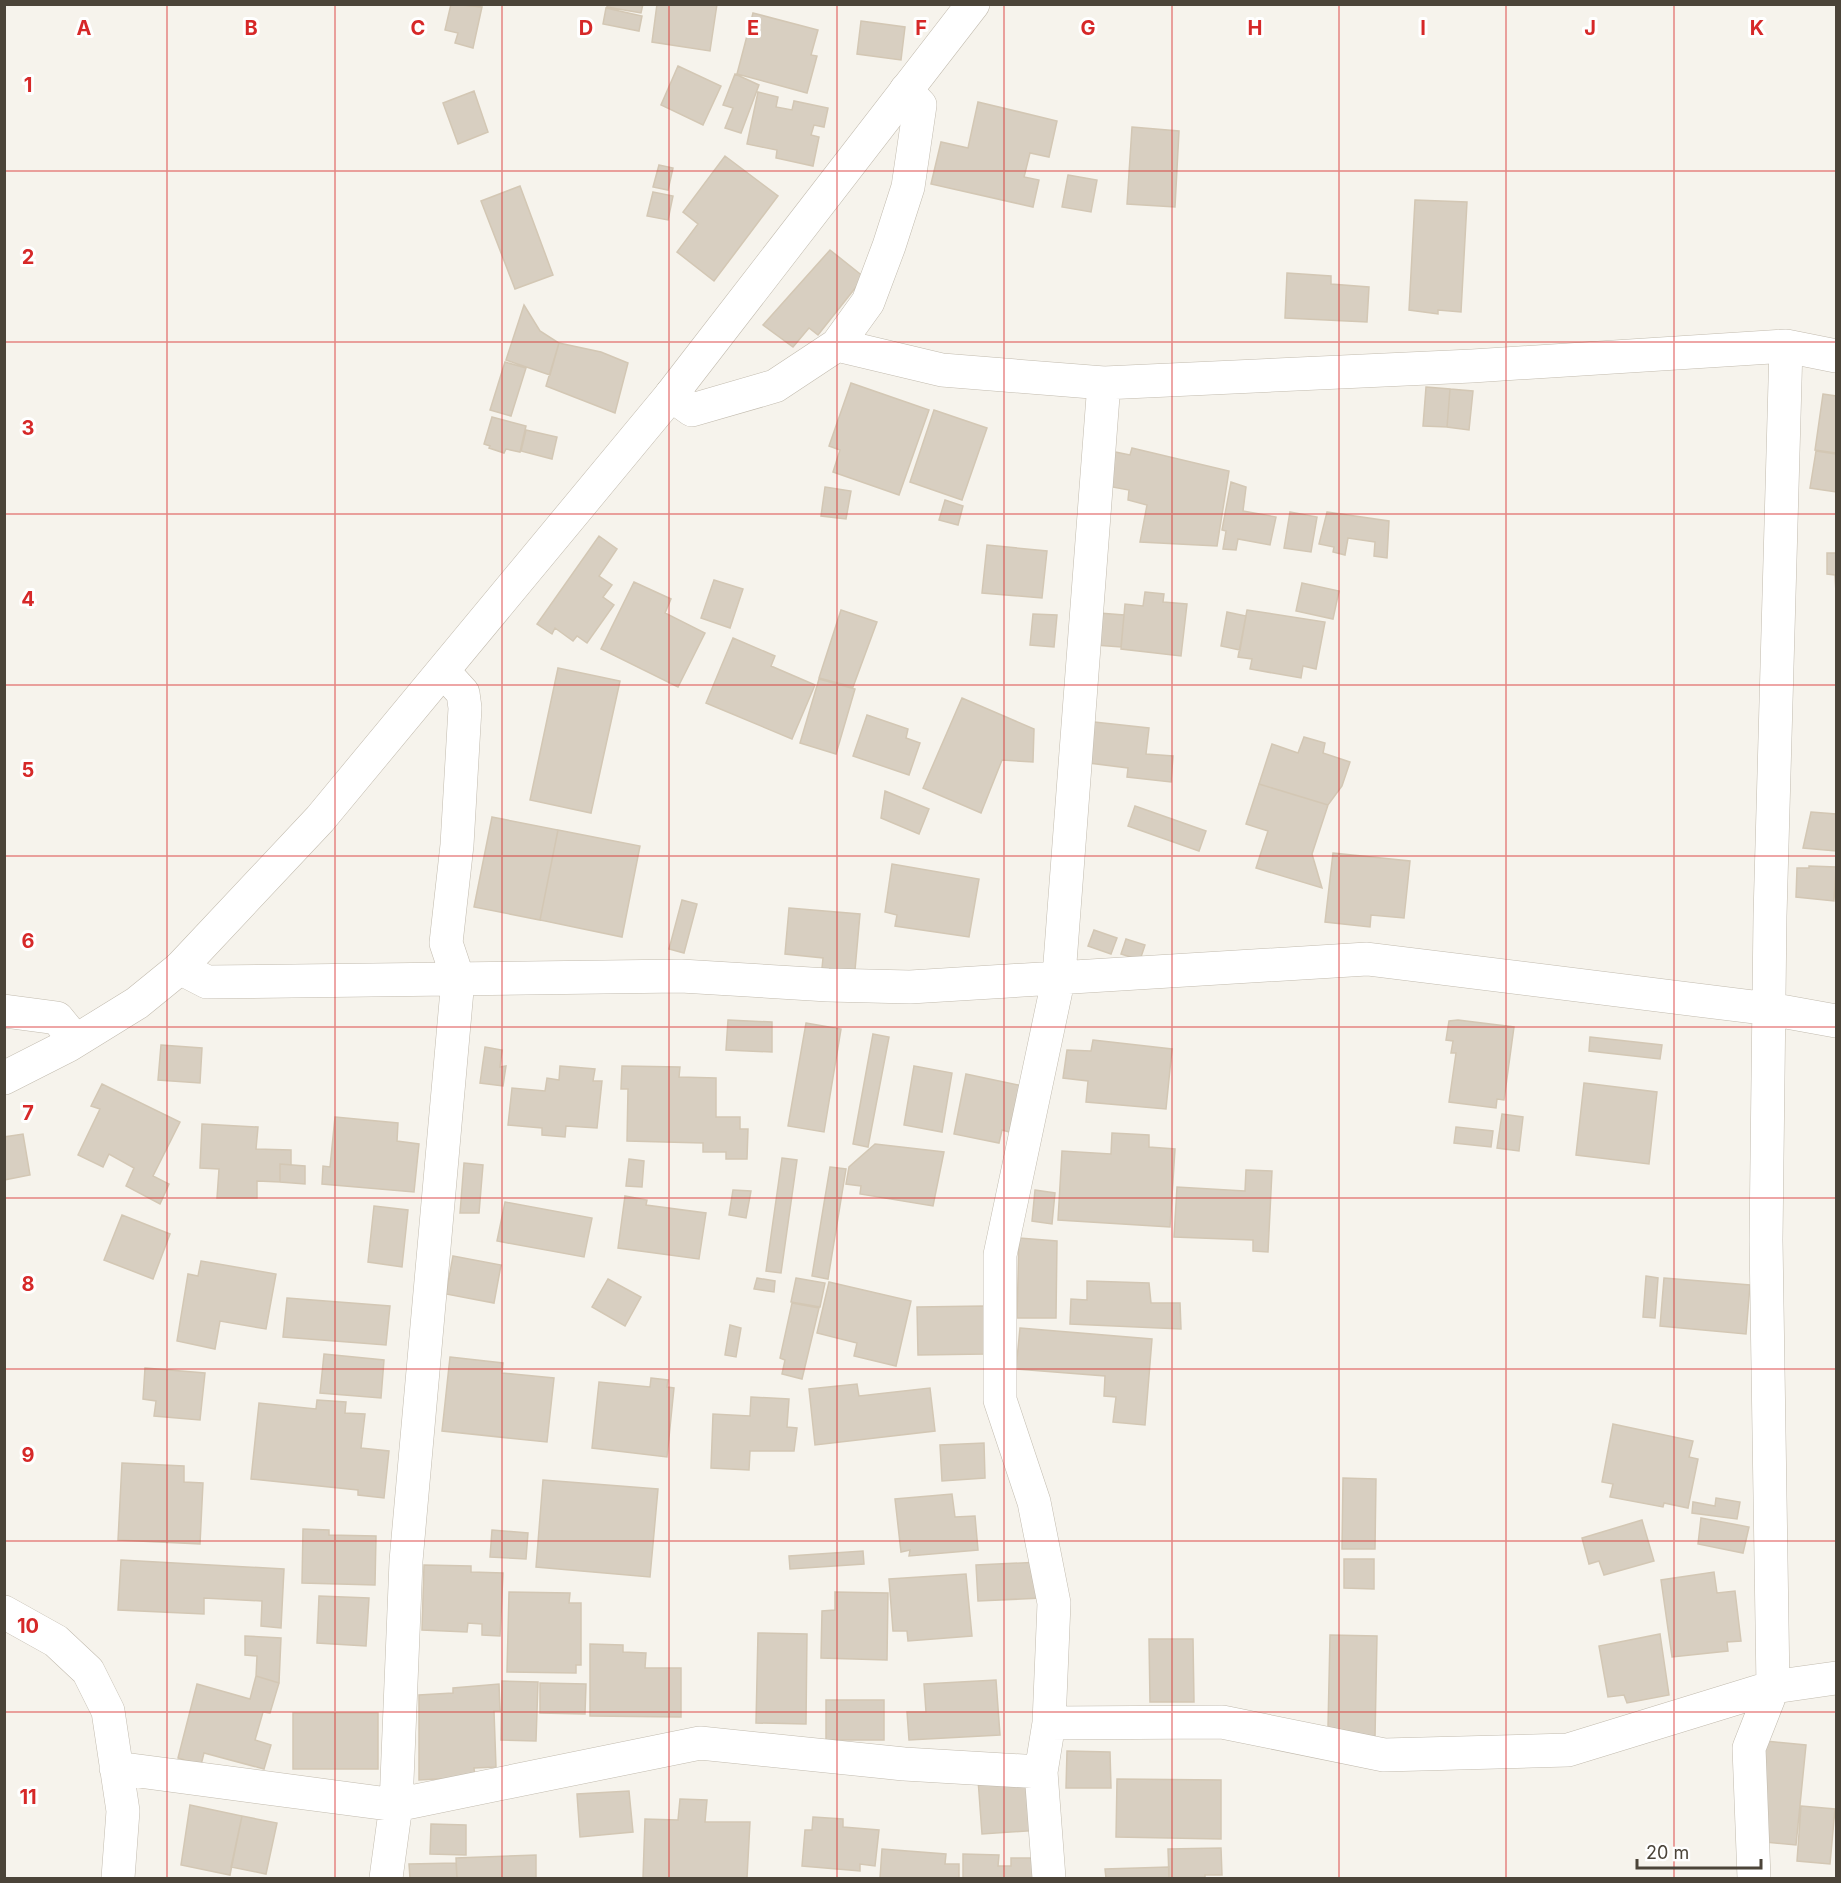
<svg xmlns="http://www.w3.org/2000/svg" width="1841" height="1883" viewBox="0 0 1841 1883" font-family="Inter,sans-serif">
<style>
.building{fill:#d8cfc1;stroke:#d3c7b4;stroke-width:1.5}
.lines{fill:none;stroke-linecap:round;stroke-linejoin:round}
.minor-casing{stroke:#c2bbae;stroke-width:34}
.tertiary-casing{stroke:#c2bbae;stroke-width:34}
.minor{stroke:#fff;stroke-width:33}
.tertiary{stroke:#fff;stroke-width:33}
.grid{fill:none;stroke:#d62828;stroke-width:1.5;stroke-opacity:0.55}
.grid-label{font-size:20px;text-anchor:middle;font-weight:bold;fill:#d62828;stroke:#fff;stroke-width:6;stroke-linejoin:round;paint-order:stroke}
</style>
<rect width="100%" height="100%" fill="#f6f3ec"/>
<path class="building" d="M451,4L482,7L473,48L455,43L458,33L445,30Z
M607,4H643L641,13L607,7Z
M657,4H717L710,51L652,42Z
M606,8L642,16L639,31L603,24Z
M753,13L818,30L811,55L817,56L807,93L737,74Z
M861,21L905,27L901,60L857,54Z
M678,66L721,86L703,125L661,105Z
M735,74L759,85L741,133L725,128L733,108L723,105Z
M474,91L488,132L458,144L443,103Z
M758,92L778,97L776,107L792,110L794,101L828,108L824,127L814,125L811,135L819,137L813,166L776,158L777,150L747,144Z
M978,102L1057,121L1049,157L1030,153L1024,177L1039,180L1033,207L931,184L941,142L968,148Z
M1132,127L1179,131L1175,207L1127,204Z
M725,156L778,196L714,281L677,252L698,224L683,212Z
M659,165L673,168L668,190L653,187Z
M1068,175L1097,180L1091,212L1062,207Z
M520,186L553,275L515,289L481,201Z
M653,192L673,196L668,220L647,216Z
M1415,200L1467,202L1461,312L1438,310V314L1409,310Z
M830,250L864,277L818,335L809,328L793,347L763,325Z
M1287,273L1331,276V284L1369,287L1367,322L1285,318Z
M524,305L540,331L559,343L550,375L506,360Z
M559,343L601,352L628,363L615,413L546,386Z
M505,362L526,368L511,416L490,410Z
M851,383L929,410L899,495L833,472L840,450L829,446Z
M1426,387L1450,389L1447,427L1423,426Z
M1450,389L1473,391L1469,430L1447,427Z
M1823,394L1836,396V453L1815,450Z
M934,410L987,428L962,500L910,482Z
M492,417L526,426L520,452L506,449L504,453L489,448L490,446L484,444Z
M526,430L557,437L552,459L521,451Z
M1132,448L1229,471L1217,546L1140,542L1147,505L1128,500L1129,490L1107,486L1115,452L1130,455Z
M1816,451L1836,454V492L1810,488Z
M1231,482L1246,487L1243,511L1276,517L1270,545L1238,539L1236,550L1223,549L1226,531L1222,530Z
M825,487L851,491L846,519L821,516Z
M945,500L963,506L958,525L939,520Z
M1290,512L1317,517L1311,552L1284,548Z
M1327,512L1389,521L1387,558L1374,556L1375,542L1348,538L1345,555L1333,552L1334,547L1319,544Z
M1836,533V593L1835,575L1827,574V553H1836Z
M599,536L617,549L599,576L612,585L603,597L614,605L587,643L577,636L573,641L555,628L552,634L537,624Z
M987,545L1047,551L1042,598L982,593Z
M714,580L743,589L730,628L701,618Z
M634,582L671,599L665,613L705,633L678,687L601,649Z
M1302,583L1339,591L1333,619L1296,611Z
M1145,592L1164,594L1163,602L1187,604L1181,656L1121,649L1125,604L1143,606Z
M841,610L877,622L853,687L819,678Z
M1247,610L1325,622L1316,669L1303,666L1301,678L1250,669L1252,659L1238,657Z
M1227,612L1246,616L1240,650L1221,646Z
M1099,613L1124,615L1121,647L1095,645Z
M1033,614L1057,615L1054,647L1030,645Z
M733,638L775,656L771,666L815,685L792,739L706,703Z
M558,668L620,681L591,813L530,800Z
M819,679L855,689L836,754L800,743Z
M962,698L1034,729L1033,762L1002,760L981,813L923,788Z
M867,715L908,729L906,738L920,743L909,775L853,756Z
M1094,722L1149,728L1146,754L1173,756L1171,782L1127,777L1128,768L1089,763Z
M1304,737L1325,743L1323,753L1350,762L1342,786L1328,805L1259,784L1272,744L1298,753Z
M1259,784L1328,805L1312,854L1322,888L1256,868L1268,831L1246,824Z
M885,791L929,809L919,834L881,818Z
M1135,806L1206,831L1199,851L1128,826Z
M1811,812L1836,814V851L1803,848Z
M492,817L558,830L540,920L474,907Z
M558,830L640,846L622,937L540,920Z
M1333,853L1410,861L1404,918L1371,915L1370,927L1325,922Z
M892,864L979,879L969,937L895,926L897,915L885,912Z
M1809,866L1836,867L1834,901L1796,897L1797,868H1809Z
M682,900L697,904L684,953L669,949Z
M789,908L860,914L855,970L822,968L823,958L785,954Z
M1094,930L1117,938L1111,954L1088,946Z
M1126,939L1145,945L1140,960L1121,954Z
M728,1020L772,1022V1052L726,1050Z
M1458,1020L1514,1027L1504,1100L1497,1099L1496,1108L1449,1102L1456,1053H1451L1453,1041L1446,1040L1449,1021Z
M806,1023L841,1029L824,1132L788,1126Z
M873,1034L889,1037L868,1147L853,1144Z
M1590,1037L1662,1045L1660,1059L1589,1051Z
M1093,1040L1172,1049L1166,1109L1086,1102L1088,1081L1063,1078L1067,1050L1091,1051Z
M161,1045L202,1048L200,1083L158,1080Z
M485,1047L502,1050L500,1067L506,1066L503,1086L480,1083Z
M560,1066L595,1069L593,1081H602L597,1128L566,1126L565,1137L542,1135V1128L508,1125L512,1088L545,1091L547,1078L559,1080Z
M622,1066L680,1067L679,1077L716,1078V1117H740V1129H748L747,1159H726V1152H703V1143L627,1141L628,1089H621Z
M914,1066L952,1073L942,1132L904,1125Z
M966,1074L1023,1086L1013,1133L1002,1130L999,1143L954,1134Z
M1584,1083L1657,1092L1649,1164L1576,1155Z
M102,1084L180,1122L153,1176L169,1184L160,1204L126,1186L134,1168L109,1154L103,1167L78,1155L100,1109L91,1106Z
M1502,1114L1523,1117L1519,1151L1497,1148Z
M335,1117L398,1123L397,1141L419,1144L414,1192L322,1184L323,1166L330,1167Z
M202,1124L258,1127L256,1149L291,1150V1165L280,1164V1182L257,1181V1198H217L219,1169L200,1168Z
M1456,1127L1493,1131L1491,1147L1454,1143Z
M1112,1133L1149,1135V1147L1175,1149L1170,1227L1058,1220L1062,1151L1111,1154Z
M23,1134L30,1175L4,1180V1137Z
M875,1144L944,1152L933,1206L860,1194L861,1186L846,1184L849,1167Z
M782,1158L797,1160L781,1273L766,1271Z
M629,1159L644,1161L642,1187L626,1186Z
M464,1163L483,1165L479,1213H460Z
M280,1164L305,1166V1184L280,1182Z
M830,1167L846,1169L828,1279L812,1276Z
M1246,1170L1272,1171L1268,1252L1253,1251V1240L1174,1237L1177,1187L1245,1191Z
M733,1190L751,1191L746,1218L729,1215Z
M1035,1190L1055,1193L1052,1224L1032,1221Z
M625,1196L647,1200L646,1205L706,1213L699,1259L618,1248Z
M505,1202L592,1218L584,1257L497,1241Z
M374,1206L408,1210L402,1267L368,1262Z
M122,1215L170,1234L153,1279L104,1260Z
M1019,1238L1057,1241L1056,1318H1017Z
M453,1256L501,1265L494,1303L446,1294Z
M201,1261L276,1274L266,1329L220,1321L215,1349L177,1341L188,1274L198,1276Z
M1646,1276L1658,1278L1655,1318L1643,1317Z
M757,1278L775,1281L774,1292L754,1289Z
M796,1278L825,1283L820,1307L791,1302Z
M1664,1278L1750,1285L1746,1334L1660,1326Z
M608,1279L641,1297L625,1326L592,1307Z
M1087,1281L1149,1283L1151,1303H1180L1181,1329L1070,1324L1071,1299L1087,1300Z
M829,1282L911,1301L896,1366L854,1356L857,1343L817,1333Z
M287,1298L390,1306L386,1345L283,1337Z
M792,1303L819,1308L802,1379L782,1374L785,1360L780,1358Z
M984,1306L985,1354L918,1355L917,1307Z
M730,1325L741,1328L736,1357L725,1355Z
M1020,1328L1152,1339L1145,1425L1113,1422L1116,1397L1104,1396L1105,1376L1016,1369Z
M324,1354L384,1360L381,1398L320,1393Z
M450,1357L503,1363L502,1373L554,1378L547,1442L442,1431Z
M145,1368L205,1373L200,1420L154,1416L156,1401L143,1399Z
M651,1378L668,1380L667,1387L674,1388L667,1457L592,1448L599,1382L650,1387Z
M857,1384L859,1396L930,1388L935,1431L815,1445L809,1389Z
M751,1397L789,1399L787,1427L797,1428L794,1451H750L749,1470L711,1468L713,1414L750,1416Z
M317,1400L346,1402L345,1413L365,1414L361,1448L389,1451L384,1498L358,1495V1490L251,1479L259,1403L316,1409Z
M1613,1424L1693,1441L1689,1457L1698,1459L1688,1508L1664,1503L1663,1507L1610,1497L1613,1484L1602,1482Z
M984,1443L985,1478L942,1481L940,1445Z
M122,1463L184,1466V1482L203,1483L200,1544L118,1540Z
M1343,1478L1376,1479L1375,1549H1342Z
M543,1480L658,1489L650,1577L536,1567Z
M952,1494L955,1517L975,1516L978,1550L909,1556L910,1550L901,1552L895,1499Z
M1716,1498L1740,1502L1737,1519L1692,1513L1693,1502L1715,1506Z
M1701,1518L1749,1527L1743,1553L1698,1544Z
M1642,1520L1654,1561L1604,1575L1599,1561L1589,1564L1582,1538Z
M303,1529L329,1530V1535L376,1536L375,1585L302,1583Z
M492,1530L528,1533L526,1559L490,1557Z
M863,1551L864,1564L790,1569L789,1556Z
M1344,1559H1374V1589L1344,1588Z
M121,1560L284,1569L281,1628L261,1626L262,1601L204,1598V1614L118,1610Z
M1041,1562L1042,1598L978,1601L976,1565Z
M424,1565L471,1566V1572L503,1573L500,1636L482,1635V1624L468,1623L467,1632L422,1630Z
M1714,1572L1717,1593L1735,1591L1741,1641L1727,1642L1728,1651L1672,1657L1661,1580Z
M966,1574L972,1636L908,1641L907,1631H893L889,1579Z
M509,1592L570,1593L569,1603H581V1665H576V1673L507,1672Z
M835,1592L888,1593L887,1660L821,1658L822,1611L835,1610Z
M319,1596L369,1598L366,1646L317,1643Z
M758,1633L807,1634L806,1724L756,1723Z
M1660,1634L1669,1695L1627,1703L1624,1695L1608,1697L1599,1646Z
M1330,1635L1377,1636L1375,1737L1328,1727Z
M245,1636L281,1638L279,1683L256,1676L257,1656L245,1655Z
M1149,1639H1193L1194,1702H1150Z
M590,1644L623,1645V1652L646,1653L645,1668H681V1717L590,1716Z
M256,1676L279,1683L270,1713L263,1712L255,1740L271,1745L264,1769L204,1753L201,1765L178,1758L197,1684L250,1699Z
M996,1680L1000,1735L909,1740L907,1712H926L924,1684Z
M502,1681L538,1682L536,1741L501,1740Z
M540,1683L586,1684L585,1714L540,1713Z
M499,1684L500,1711H494L496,1767L474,1768L475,1777L419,1780V1695L453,1693V1688Z
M826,1700H884V1740H826Z
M293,1713H378V1769H293Z
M1766,1741L1806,1745L1796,1845L1755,1841Z
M1067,1751L1110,1752L1111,1788H1066Z
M978,1779L1037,1781L1040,1830L982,1834Z
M1117,1779L1221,1780V1839L1116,1837Z
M629,1791L633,1832L580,1837L577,1794Z
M680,1799L707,1800L705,1822H750L747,1878H643L645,1819L678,1820Z
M190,1805L242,1816L230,1875L181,1865Z
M1801,1806L1835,1809L1830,1864L1797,1861Z
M242,1816L277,1823L266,1874L231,1867Z
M813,1817L843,1819V1827L879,1830L875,1866L860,1864V1871L802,1866L805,1830H812Z
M431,1824L466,1825V1855L430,1854Z
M1221,1848L1222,1875H1205V1878H1169L1168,1849Z
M882,1849L946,1854L945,1864H959V1878H880Z
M963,1854L999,1855L998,1866H1011V1858H1042V1878H963Z
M536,1855V1878H457L456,1858Z
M456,1863L457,1878H410L409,1864Z
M1169,1867V1878H1106L1105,1869Z"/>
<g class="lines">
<defs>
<path id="minor" d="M837,345L942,370L1104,383L1472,366L1786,346L1836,356
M671,395L692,410L775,386L837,345L868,302L889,246L908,187L920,105L906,90
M180,968L207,982L681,976L828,985L910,987L1367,959L1770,1009L1836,1021
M4,1011L57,1018L75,1040
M4,1612L56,1641L88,1671L108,1711L123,1811L118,1878
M1049,1723L1222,1722L1384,1755L1568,1750L1773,1687L1836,1678
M116,1768L396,1805L700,1743L904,1764L1041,1772
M386,1878L396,1805L406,1561L458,979L446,943L457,845L465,708L463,693L443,671
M1049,1878L1041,1772L1049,1723L1054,1603L1034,1502L1000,1400V1255L1059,976L1104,383
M1754,1878L1749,1748L1773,1687L1766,1240L1770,916L1786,346"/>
<path id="tertiary" d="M4,1078L69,1045L137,1003L180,968L320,819L671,395L973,4"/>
</defs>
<use href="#minor" class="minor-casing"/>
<use href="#tertiary" class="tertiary-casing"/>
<use href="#minor" class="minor"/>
<use href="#tertiary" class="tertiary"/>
</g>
<path class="grid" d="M167,4V1878M335,4V1878M502,4V1878M669,4V1878M837,4V1878M1004,4V1878M1172,4V1878M1339,4V1878M1506,4V1878M1674,4V1878M4,171H1836M4,342H1836M4,514H1836M4,685H1836M4,856H1836M4,1027H1836M4,1198H1836M4,1369H1836M4,1541H1836M4,1712H1836"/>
<g class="grid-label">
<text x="84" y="35">A</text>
<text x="251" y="35">B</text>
<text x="418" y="35">C</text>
<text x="586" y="35">D</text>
<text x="753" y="35">E</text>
<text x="921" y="35">F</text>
<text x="1088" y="35">G</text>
<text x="1255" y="35">H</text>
<text x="1423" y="35">I</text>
<text x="1590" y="35">J</text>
<text x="1757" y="35">K</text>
<text x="28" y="92">1</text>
<text x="28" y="264">2</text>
<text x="28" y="435">3</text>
<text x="28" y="606">4</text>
<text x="28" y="777">5</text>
<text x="28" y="948">6</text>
<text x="28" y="1120">7</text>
<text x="28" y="1291">8</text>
<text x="28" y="1462">9</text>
<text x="28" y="1633">10</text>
<text x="28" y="1804">11</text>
</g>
<rect width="1841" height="1883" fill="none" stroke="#4b4439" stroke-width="12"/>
<path d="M1637 1859v9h124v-9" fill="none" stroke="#4b4439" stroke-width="3"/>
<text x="1646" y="1859" font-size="18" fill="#4b4439" stroke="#ffffff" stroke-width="4.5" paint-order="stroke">20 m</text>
</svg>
